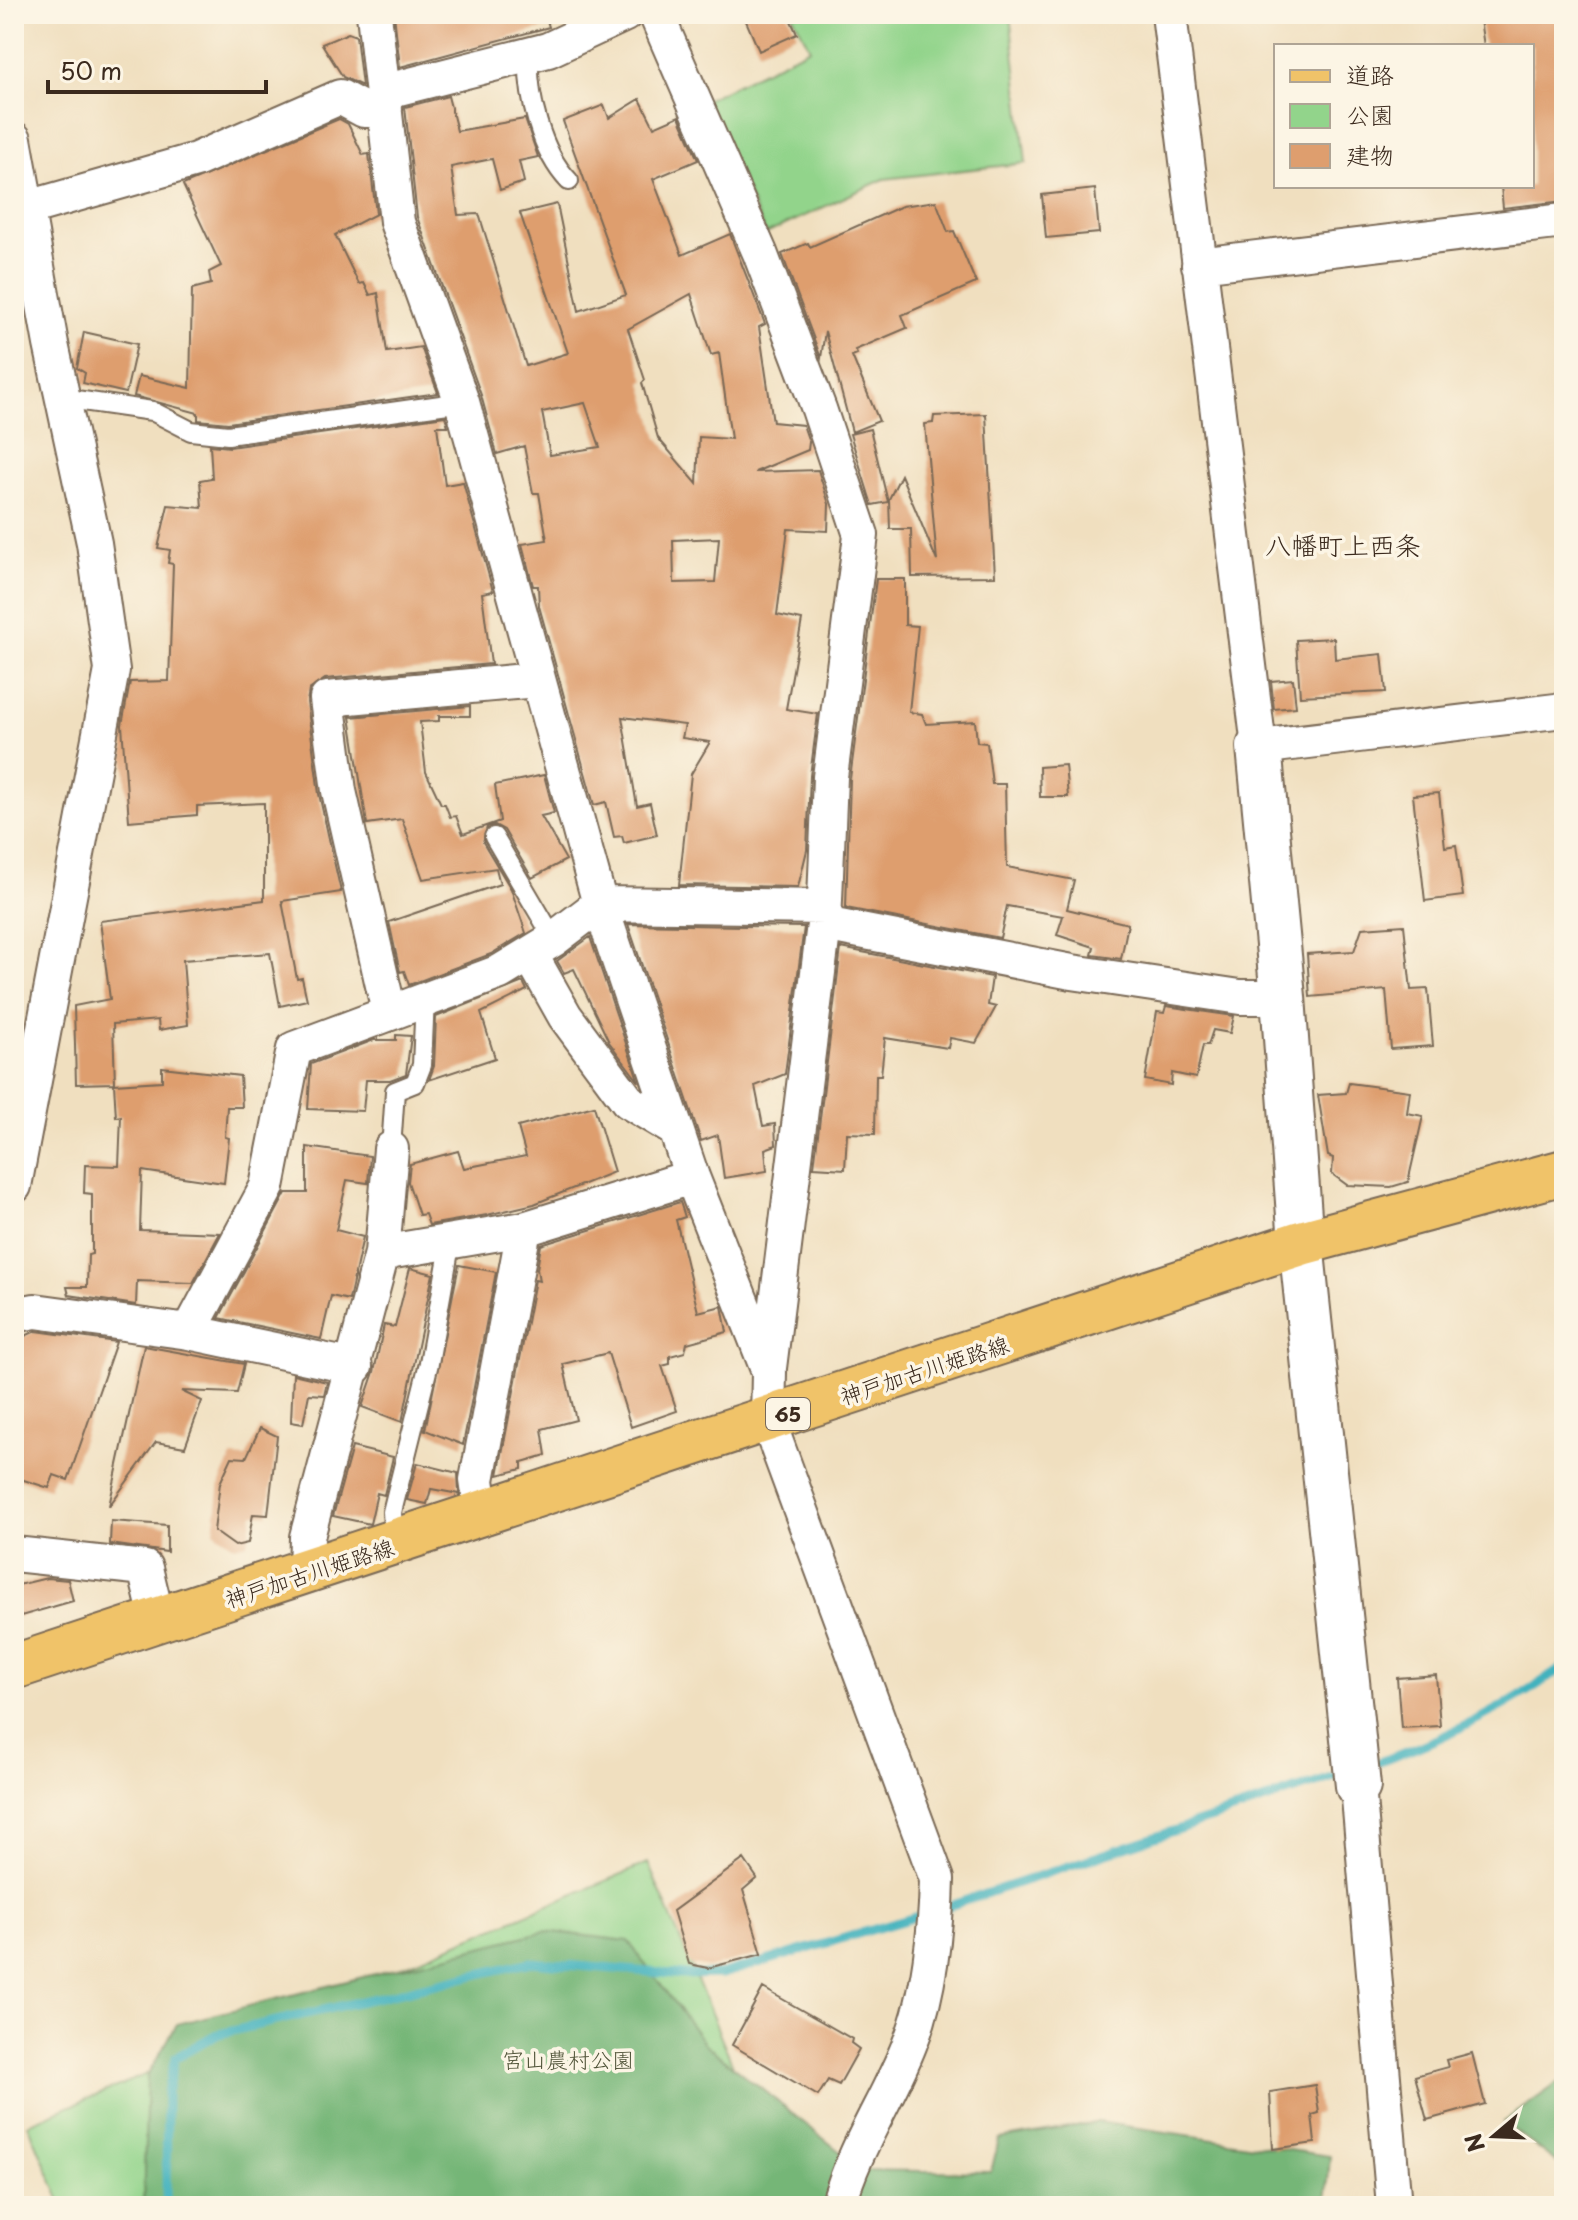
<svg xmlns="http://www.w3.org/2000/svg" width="1578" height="2220" viewBox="0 0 1578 2220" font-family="'Playpen Sans','Klee One',sans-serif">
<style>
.green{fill:#92d48b;stroke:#667f54;stroke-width:2}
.forest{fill:#75b677;stroke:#58704a;stroke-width:2}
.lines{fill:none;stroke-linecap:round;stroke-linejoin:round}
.stream{stroke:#43b2be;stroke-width:9}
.building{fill:#de9e6e;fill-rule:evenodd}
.service-casing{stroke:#7a6956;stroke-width:22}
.minor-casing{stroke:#7a6956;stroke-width:38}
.tertiary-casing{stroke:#7a6956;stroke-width:48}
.primary-casing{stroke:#7a6956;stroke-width:48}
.service{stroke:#fff;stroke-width:18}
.minor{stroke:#fff;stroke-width:34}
.tertiary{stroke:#fff;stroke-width:44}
.primary{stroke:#f0c369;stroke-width:44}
.labels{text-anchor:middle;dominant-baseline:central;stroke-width:7;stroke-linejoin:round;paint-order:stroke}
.shield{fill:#fcf5e5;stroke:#75675a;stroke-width:2}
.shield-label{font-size:20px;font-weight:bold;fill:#3b2a1e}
.street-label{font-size:22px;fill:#3b2a1e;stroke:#fcf5e5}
.park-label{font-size:22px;fill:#515439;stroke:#fcf5e5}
.quarter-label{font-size:26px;fill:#3b2a1e;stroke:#fcf5e5}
</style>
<rect width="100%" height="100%" fill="#fcf5e5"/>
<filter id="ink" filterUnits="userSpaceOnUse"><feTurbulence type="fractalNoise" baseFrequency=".0125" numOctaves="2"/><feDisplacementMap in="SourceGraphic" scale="16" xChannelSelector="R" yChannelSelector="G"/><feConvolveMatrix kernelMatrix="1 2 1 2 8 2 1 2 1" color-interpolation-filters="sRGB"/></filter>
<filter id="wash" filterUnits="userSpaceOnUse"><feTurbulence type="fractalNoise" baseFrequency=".006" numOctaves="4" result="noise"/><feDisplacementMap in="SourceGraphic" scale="32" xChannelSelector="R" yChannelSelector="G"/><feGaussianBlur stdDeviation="1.8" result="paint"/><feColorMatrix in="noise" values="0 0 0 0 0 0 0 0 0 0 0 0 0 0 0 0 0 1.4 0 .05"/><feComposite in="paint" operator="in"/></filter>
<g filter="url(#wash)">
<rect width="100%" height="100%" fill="#f0dfbf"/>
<path class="green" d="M792,14H1010L1026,163L884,179L766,234L705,100L810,48Z
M648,1863L792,2206H63L28,2124Z"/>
<path class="forest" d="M545,1931L628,1941L705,2044L843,2154L823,2206H143L147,2076L177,2024Z
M1564,2079V2168L1503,2122Z
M1098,2122L1330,2156L1326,2206H849L858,2170L991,2172L999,2139Z"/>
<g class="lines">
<path class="stream" d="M1368,1766C1439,1742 1503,1710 1564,1667
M943,1908L1346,1773
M166,2206L167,2092L175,2058L215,2035L531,1962L685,1975L722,1974L929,1913"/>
</g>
<g id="blocks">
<path class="building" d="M394,14H545L549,27L400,67Z
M743,14H788L797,34L759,51Z
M1490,14H1564V201L1503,208L1501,186H1532V46H1484L1480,20L1490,19Z
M348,33L356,36L362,86L343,77L322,44Z
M448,96L457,131L525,119L538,157L519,161L524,182L500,190L492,159L451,167L458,215L479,214L526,366L568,353L520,213L557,204L579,311L626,295L563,121L604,105L609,118L640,99L654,127L679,116L698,160L653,179L682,255L730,234L765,324L759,327L773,422L803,425L809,442L808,450L755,472L818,470L829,504L828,531L788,529L777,615L802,620L786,709L818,714L810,776L807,850L798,887L679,885L691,774L710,742L682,738L685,725L622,717L637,806L650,803L657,835L624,843L622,836L614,837L606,802L594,805L539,606L538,586H533L522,544L547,540L539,493H533L524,446L497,454L481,395L417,217L405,107ZM691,294L711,355L719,353L731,439L699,437L697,484L658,438L642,383L645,380L628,329ZM585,403L600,447L550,455L542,412ZM719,538L715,582L674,583L673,540Z
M339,119L348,124L363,155L369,154L376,214L335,235L359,284L364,283L370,295L378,293L387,352L421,347L438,393L228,423L198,420V413L134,396L139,376L190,388L192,289L211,284L209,272L221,266L183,185Z
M1095,189L1099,233L1046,238L1042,195Z
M936,201L948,232L954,231L976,283L902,315L907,328L855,350L857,354L852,356L879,421L852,432L825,331L821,358L782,254L808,243L810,247L902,206Z
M84,332L137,344L126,393L83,383L85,373L77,368Z
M986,414L995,576L912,577L911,529H890L889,499L901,475L937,561L925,424L933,423L934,416Z
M445,416L448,426H437L445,485L463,482L493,591L482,593L491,664L325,679L309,690L307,702L319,794L341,892L282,901L297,979L302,978L307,1000L280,1006L270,953L183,960L188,1025L159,1030L158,1020L113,1024L115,1083L76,1084L74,1006L110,999L100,921L264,900V803L197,806V815L129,821L122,725L130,682L169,681L173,564L168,563L170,550L158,548L168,505L202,508L200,480L212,478L210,445L230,447Z
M870,429L888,502L872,505L850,434Z
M876,579H905V625L918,626L909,712L922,714L926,724L975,721L977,742L987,743L992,784H1005L1007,867L1074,880L1067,909L1128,924L1121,959L1092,955L1094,947L1057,935L1063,916L1007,906L1000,938L846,908L850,779Z
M1334,638L1335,659L1382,654L1386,692L1300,696L1296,640Z
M1293,679L1296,707L1274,709L1271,681Z
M470,706V716H439V721L420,722L426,772L441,804H445L450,817L456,816L463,834L500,821L495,785L544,775L554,813L541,816L566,860L532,878L504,830L495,825L487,827L483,842L511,889L526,933L491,954L409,985L404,971L400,972L389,922L500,884L496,868L423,879L402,819L367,824L350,717Z
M1065,765L1068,797H1040L1039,767Z
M1439,793L1445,847L1456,845L1463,896L1425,901L1413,795Z
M628,924L804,927L785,1074L755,1086L763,1126L775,1124L776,1145L765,1149L767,1171L724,1178L718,1135L701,1141Z
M1404,925L1411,990L1428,989L1433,1046L1391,1049L1386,990L1310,997L1307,954L1354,951L1362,928Z
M590,937L639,1082L609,1042L574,969L564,973L557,961Z
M841,948L992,977L988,1005L996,1007L976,1043L950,1038L948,1048L885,1038L881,1075H876L875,1134L847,1133L845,1169L814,1167Z
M523,982L527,990L481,1013L495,1058L429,1080L434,1066L436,1017Z
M1166,1006L1234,1016L1230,1033L1213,1030L1208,1045H1203L1196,1078L1172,1073L1171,1085L1145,1080L1157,1012L1164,1013Z
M396,1035L411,1036L406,1074L390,1080H366L363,1111L308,1109L311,1064L374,1040H396Z
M162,1067L240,1076L242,1107H227L225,1137L229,1138L224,1183L142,1171L140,1230L220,1233L193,1283L137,1281L136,1305L69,1295L67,1287H87L88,1255L92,1254V1194L84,1193L85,1165L119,1166L121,1116L116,1117L114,1084L162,1081Z
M1349,1083L1410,1091L1407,1113L1423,1116L1408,1182L1391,1187L1347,1185L1332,1174L1333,1158L1328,1156L1318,1095L1346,1093Z
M594,1106L614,1172L534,1204L487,1215L429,1225L425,1214L419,1215L408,1182L410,1164L458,1151L464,1168L526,1156L518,1127Z
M307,1147L370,1156L368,1183L347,1180L336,1230L363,1237L349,1300L331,1296L321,1339L219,1318L286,1193H307Z
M680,1202L685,1217L676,1220L698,1312L722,1306L727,1332L687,1343L685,1352L670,1356V1364L662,1366L677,1411L631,1427L608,1353L563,1364L576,1420L542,1429L546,1455L522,1462V1469L498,1475L535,1280L539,1281L537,1269L541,1245Z
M459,1265L496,1272L463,1445L425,1430Z
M410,1268L433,1274L402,1422L362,1407L374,1372L384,1325L395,1327Z
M36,1331L116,1342L68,1480L54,1475L49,1488L14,1477V1334L25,1336Z
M144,1346L244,1364L237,1393L181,1391L202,1401L185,1447L156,1442L109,1506Z
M293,1374L327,1382L324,1395L309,1394L303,1424L291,1422Z
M260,1428L277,1436L268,1515L253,1514L248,1543L235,1546L214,1531L220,1483L232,1457L246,1458Z
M352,1447L393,1457L384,1495L377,1493L370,1524L333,1516Z
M417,1463L458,1473L459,1494L431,1489L427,1504L407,1500Z
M111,1521L167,1525V1552L110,1544Z
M47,1578L68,1580L73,1601L14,1618V1586Z
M1436,1675L1440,1726L1401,1728L1397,1678Z
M744,1859L757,1878L743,1890L762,1954L708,1968L689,1964L673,1911Z
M763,1988L852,2039L851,2043L859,2049L839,2085L828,2080L818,2096L732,2045Z
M1472,2053L1485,2104L1427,2120L1415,2076L1448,2067L1446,2060Z
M1315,2085L1319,2113L1312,2115L1315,2143L1273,2149L1270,2092Z"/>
</g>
</g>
<g filter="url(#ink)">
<use href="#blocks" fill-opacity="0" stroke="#7a6956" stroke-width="2"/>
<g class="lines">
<defs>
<path id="service" d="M529,55C527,96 541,152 569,181
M62,398L152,411L191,431L228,435L462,402
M494,837L554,939
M391,1149L395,1091L415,1083L422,1065L425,999
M394,1541L392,1512L429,1363L451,1240"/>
<path id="minor" d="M374,14L397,222L462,402L600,904L692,1177L769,1372L768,1421L937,1879C936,1930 929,1996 910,2043C888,2100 855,2145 838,2206
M656,14L760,253L819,409L861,535L830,777L824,924L769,1368
M1169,14L1259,747L1564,710
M383,92L548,50L625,14
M14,139L51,344L94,543L112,670L14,1186
M28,208L196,160L340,97L364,110L385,109
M1199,265L1564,221
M824,924L1072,972L1240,997H1283
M530,954L565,1016L628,1101L676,1130
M389,1012L339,791L327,699L537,680
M382,1253L524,1229L692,1177
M14,1315L35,1311L189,1332L267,1187L294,1049L500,972L554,939L600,904L824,907
M189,1332L355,1367
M482,1515L477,1480L524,1229
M14,1554L145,1568L158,1622
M306,1573L307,1537L382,1253L391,1149
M1358,1786L1394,2206"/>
<path id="tertiary" d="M1259,747L1283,997L1301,1243L1358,1786"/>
<path id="primary" d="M14,1667L1301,1243L1564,1172"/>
</defs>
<use href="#service" class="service-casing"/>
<use href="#minor" class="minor-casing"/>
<use href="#tertiary" class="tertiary-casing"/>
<use href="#primary" class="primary-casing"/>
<use href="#service" class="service"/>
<use href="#minor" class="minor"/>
<use href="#tertiary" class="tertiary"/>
<use href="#primary" class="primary"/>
</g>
</g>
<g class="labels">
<rect class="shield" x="766" y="1398" width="44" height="32" rx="6"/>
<g class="shield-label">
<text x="788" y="1414">65</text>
</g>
<g class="street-label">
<text transform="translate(924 1369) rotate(-18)">神戸加古川姫路線</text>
<text transform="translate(309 1572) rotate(-18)">神戸加古川姫路線</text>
</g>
<g class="park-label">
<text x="568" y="2058">宮山農村公園</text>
</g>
<g class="quarter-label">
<text x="1343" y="544">八幡町上西条</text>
</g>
</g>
<rect width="1578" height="2220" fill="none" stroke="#fcf5e5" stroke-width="48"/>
<rect x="1274" y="44" width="260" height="144" fill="#fcf5e5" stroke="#afa495" stroke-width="2"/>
<rect x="1290" y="70" width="40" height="12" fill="#f0c369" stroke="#afa495" stroke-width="2"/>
<text x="1346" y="84" font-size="24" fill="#3b2a1e">道路</text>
<rect x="1290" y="104" width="40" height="24" fill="#92d48b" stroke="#afa495" stroke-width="2"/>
<text x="1346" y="124" font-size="24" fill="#3b2a1e">公園</text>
<rect x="1290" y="144" width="40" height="24" fill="#de9e6e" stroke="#afa495" stroke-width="2"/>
<text x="1346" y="164" font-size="24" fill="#3b2a1e">建物</text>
<g transform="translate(1494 2136) rotate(251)" stroke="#fcf5e5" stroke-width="6" paint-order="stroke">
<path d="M0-6L14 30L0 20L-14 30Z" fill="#3b2a1e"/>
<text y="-12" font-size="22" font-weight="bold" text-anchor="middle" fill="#3b2a1e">N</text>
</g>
<path d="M48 80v12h218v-12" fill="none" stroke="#3b2a1e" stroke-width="4"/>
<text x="60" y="80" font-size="24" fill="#3b2a1e" stroke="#fcf5e5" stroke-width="6" paint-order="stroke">50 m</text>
</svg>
